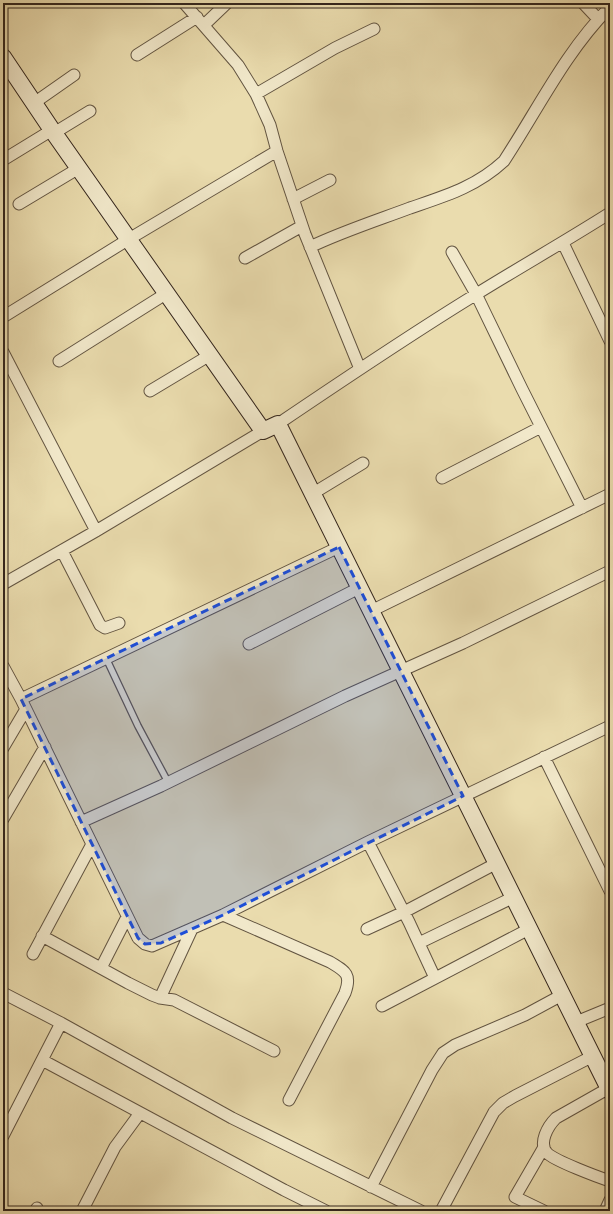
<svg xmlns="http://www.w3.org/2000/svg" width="613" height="1214" viewBox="0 0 613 1214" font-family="'IM FELL English',serif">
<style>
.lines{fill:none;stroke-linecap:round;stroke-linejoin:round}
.lane-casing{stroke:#625441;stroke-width:8}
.street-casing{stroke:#625441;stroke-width:13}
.secondary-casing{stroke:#34261d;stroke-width:18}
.lane{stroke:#f1e8ca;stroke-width:5.5}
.street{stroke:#f1e8ca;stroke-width:11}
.secondary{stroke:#f1e8ca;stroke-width:16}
.marked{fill:#1d4ed8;fill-opacity:0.2;stroke:#1d4ed8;stroke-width:3;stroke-dasharray:8 5;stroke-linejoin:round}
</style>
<rect width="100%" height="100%" fill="#eadcae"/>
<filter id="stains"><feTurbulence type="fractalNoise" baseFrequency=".005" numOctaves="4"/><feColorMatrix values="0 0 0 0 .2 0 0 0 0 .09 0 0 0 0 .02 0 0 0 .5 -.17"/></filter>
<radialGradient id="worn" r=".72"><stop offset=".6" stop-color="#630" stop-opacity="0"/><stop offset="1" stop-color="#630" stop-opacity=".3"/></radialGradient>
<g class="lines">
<defs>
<path id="lane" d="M106,658L138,726L168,782"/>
<path id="street" d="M184,3L238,65L256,94L270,125L277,151L305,234L360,369
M583,3L598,19
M204,25L227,3
M137,55L197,17
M256,94L335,48L374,29
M34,103L74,75
M54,133L90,111
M3,160L52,130
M293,199L330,180
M19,204L79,168
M563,243L610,341
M310,247C341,232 378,220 410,208C445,196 476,187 504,161C538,109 566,51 610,7
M452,252L476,294L522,389L582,508
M245,258L302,226
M3,317L129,239L277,151
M3,352L96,531
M59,361L167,293
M150,391L210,355
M278,424C343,380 408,336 475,295C520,267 566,241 610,213
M442,478L541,427
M312,494L363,463
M62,551L100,625L105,628L119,623
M3,584L96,531L263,431
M371,611L610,494
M249,644L359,588
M3,666L21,699L138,938L145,944L152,946L223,915L368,842L610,726
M21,699L339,547
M3,748L26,709
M544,757L610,891
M3,819L45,747
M81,822L161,786L345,696L463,643L610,571
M368,842L409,922L435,978
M223,915L330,962C345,971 352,974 345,993L289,1100
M367,929L404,912L497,863
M42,936L128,983L152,995L160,998L174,1000L274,1051
M419,943L514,897
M33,954L92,844
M101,968L127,917
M3,993L61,1023L232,1118L421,1211
M160,998L192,929
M382,1006L529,929
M576,1022L610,1008
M42,1060L284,1190L326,1211
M609,1088L556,1118C548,1126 538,1143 547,1153C555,1161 598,1177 610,1181
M3,1136L61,1023
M544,1147L515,1197L544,1211
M371,1187L432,1070L443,1053L455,1045L525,1015L562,995
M35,1211L37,1208
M82,1211L115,1147L140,1113
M441,1211L494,1112L503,1103L515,1096L593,1056
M605,1211L610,1200"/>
<path id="secondary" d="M3,57L54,133L263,431L278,424L610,1091"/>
</defs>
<use href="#lane" class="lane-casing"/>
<use href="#street" class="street-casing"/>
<use href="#secondary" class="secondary-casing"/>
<use href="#lane" class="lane"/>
<use href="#street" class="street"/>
<use href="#secondary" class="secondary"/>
</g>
<path class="marked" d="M339,547L463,796L223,915L161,943L145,944L138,938L21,699Z"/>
<rect width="613" height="1214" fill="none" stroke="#eadcae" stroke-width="16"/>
<rect x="4" y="4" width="605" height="1206" fill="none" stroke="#34261d" stroke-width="2"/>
<rect x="8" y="8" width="597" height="1198" fill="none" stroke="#34261d"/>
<rect width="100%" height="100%" filter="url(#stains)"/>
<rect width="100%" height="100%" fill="url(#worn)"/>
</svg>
